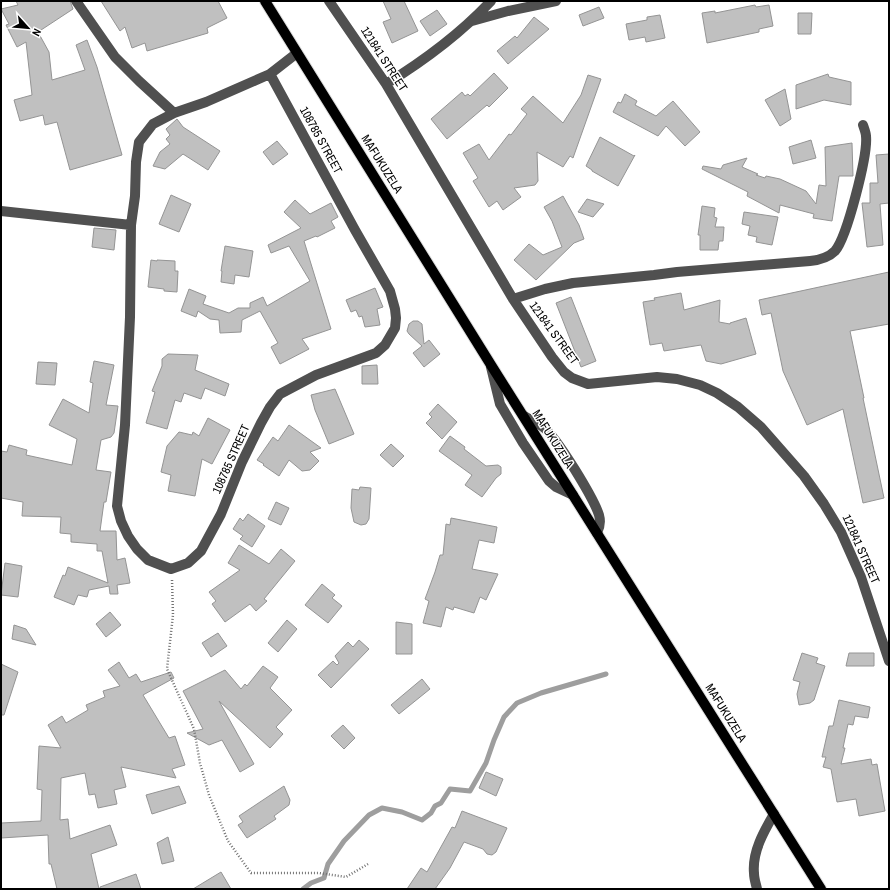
<svg xmlns="http://www.w3.org/2000/svg" width="890" height="890" viewBox="0 0 890 890" font-family="'Archivo Narrow',sans-serif">
<style>
.lines{fill:none;stroke-linecap:round;stroke-linejoin:round}
.stream{stroke:#9e9e9e;stroke-width:5}
.building{fill:#c0c0c0;stroke:#949494}
.major-casing{stroke:#dbdbdb;stroke-width:12}
.path{stroke:#727272;stroke-width:2.5;stroke-dasharray:1 2;stroke-linecap:butt}
.minor{stroke:#505050;stroke-width:10}
.major{stroke:#000;stroke-width:10}
.labels{text-anchor:middle;dominant-baseline:central;stroke-width:3;stroke-linejoin:round;paint-order:stroke}
.street-label{font-size:12px;fill:#000;stroke:#fff}
</style>
<rect width="100%" height="100%" fill="#fff"/>
<g class="lines">
<path class="stream" d="M303,889L311,883L324,878L328,864L344,841L369,815L382,808L402,812L422,820L431,813L435,806L441,803L450,789L470,791L486,763L494,740L504,717L517,703L541,693L606,674"/>
</g>
<path class="building" d="M16,1H70L73,9L38,32L49,52L52,80L85,70L76,45L87,40L97,67L122,155L70,170L57,122L45,125L43,115L20,121L14,100L32,95L26,42L17,47L6,25L9,24L1,9L18,5Z
M101,1H218L227,18L207,28L208,33L147,51L145,43L132,48L125,27L120,31Z
M383,1H404L418,31L392,43L383,22L391,19Z
M755,5L756,7L769,5L773,26L759,29V32L707,43L702,13L715,11V13Z
M599,7L604,18L583,26L579,15Z
M437,10L447,24L430,36L420,21Z
M798,13H812L811,34H798Z
M660,15L665,38L646,42L645,37L629,40L626,24L647,20V17Z
M534,17L549,29L508,64L497,51L515,36L517,38Z
M494,73L508,88L489,107L487,105L447,139L431,119L462,92L465,96L468,94L470,96Z
M828,74L829,77L851,82V105L824,100L796,109V85Z
M588,75L601,79L573,158L570,156L563,167L537,152L538,181L535,185L514,188L521,197L503,210L497,201L489,207L473,181L478,178L463,153L479,144L489,160L509,134L511,135L527,114L521,109L533,96L563,123L581,95Z
M785,89L791,119L780,126L765,100Z
M625,94L637,101L635,105L656,116L673,101L700,132L685,146L666,126L658,136L613,112L618,102L621,103Z
M177,119L183,127L220,151L208,170L183,154L165,169L153,166L160,152L170,144L166,139L170,135L166,129Z
M600,137L634,156L635,155L618,186L592,171V170L586,166Z
M811,140L816,158L793,164L789,147Z
M277,141L288,154L273,165L263,152Z
M852,143L853,176H839L832,221L813,218L814,214L780,205L779,213L747,196L748,192L702,169L703,166L721,169L723,165L747,158L742,167L758,174L756,175L765,178L766,176L780,179L806,191L816,204L819,185L826,186L825,147Z
M889,154V203L880,204L883,245L867,247L862,203H870V183H878L876,155Z
M171,195L191,204L179,232L159,224Z
M563,196L579,225L584,239L574,243L536,280L514,260L529,244L543,255L562,247L552,221L544,207Z
M587,199L604,204L593,217L578,212Z
M295,200L310,214L331,203L338,217L331,221L335,228L317,237L316,236L304,241L331,329L302,339L309,349L280,364L271,347L278,343L260,311L242,320L241,332L220,333L219,320L210,319L198,311L196,317L181,311L189,289L206,296L203,304L229,313L238,308H250V303L263,297L267,306L310,281L289,246L271,253L268,245L301,228L284,212Z
M702,206L715,208L714,217L717,218L715,227H724L723,241H719L718,250H700V235H698Z
M744,212L778,217L772,245L756,242L757,237L748,235L750,226L742,224Z
M94,228L116,230L114,250L92,247Z
M225,246L253,251L249,277L235,275L234,284L221,282L222,271H221Z
M151,260L157,261V260L175,261V271H178L177,292L164,291V289L148,287Z
M889,272V324L850,331L864,398H863L884,498L863,503L843,409L807,425L783,371L771,313L762,315L759,300Z
M375,288L383,307L377,309L380,325L365,327L362,316L359,317L356,310L351,312L346,300Z
M681,293L684,310L720,300L719,322L730,324V323L746,318L756,354L721,364L706,361L701,345L664,351L662,343L650,345L643,302L655,300L654,298Z
M571,297L596,361L581,367L556,303Z
M413,321H418L422,324L424,344L429,340L440,354L424,367L413,353L422,346L409,334L407,331L409,324Z
M168,354L198,355L195,370L229,384L225,396L205,388L201,399L184,393L181,402L175,400L167,429L146,423L155,392L152,391L162,366V359Z
M94,361L114,365L106,405L118,406L114,433L111,437L101,440L96,470L111,472L106,502H104L100,531H116L117,560L125,558L130,583L117,585L118,594H110L109,586L89,590L87,597L78,595L74,605L54,597L63,575L65,576L68,567L108,583L102,551H97V544L71,542V534L60,533L61,517L22,516L23,502L1,498V451L7,452L9,445L27,450L26,455L72,465L77,439L49,425L63,399L89,413L93,383L90,382Z
M38,362L57,363L55,385L36,384Z
M377,365L378,384H362V366Z
M335,389L354,434L329,444L315,410L311,395Z
M438,404L457,422L442,439L426,423L432,417L429,414Z
M208,418L230,430L212,464L202,459L195,496L168,491L171,475L161,472L167,446L179,432L192,435L193,432L199,436Z
M289,425L321,448L310,452L319,461L310,470L302,471L289,460L279,476L263,465L264,464L257,460L273,437L278,441Z
M450,436L465,447L464,449L486,466L498,465L501,467V474L496,478L482,497L465,485L472,475L439,451Z
M391,444L404,456L393,467L380,455Z
M360,487L371,488L369,519L366,524L361,525L354,522L351,508L352,489L359,490Z
M276,502L289,508L281,525L268,519Z
M248,514L265,526L252,547L240,539L243,536L233,529L240,518L243,521Z
M451,518L497,527L494,543L479,540L472,569L498,574L486,600L480,597L474,613L454,607L453,610L446,607L441,627L423,623L429,601L425,599L435,572L440,555H443L446,524L450,525Z
M239,545L269,564L281,549L295,561L264,599L267,601L256,611L250,604L225,622L212,604L216,601L209,592L240,570L228,563Z
M5,563L22,566L18,597L1,595Z
M322,584L335,595L332,598L342,606L328,623L305,605Z
M110,612L121,625L106,637L96,624Z
M287,620L297,629L278,652L268,643Z
M396,622L412,624V654H396Z
M14,625L26,629L36,645L12,639Z
M218,633L227,646L211,657L202,643Z
M359,640L369,649L331,688L318,675L333,661L337,665L339,663L335,656L348,642L353,647Z
M802,653L818,658L816,663L825,666L814,700L810,703L799,705L797,694L800,682L793,680Z
M849,653H874V666H846Z
M119,662L129,678L136,674L141,682L171,672L174,678L143,695L169,738L175,736L185,765L172,769L176,778L121,767L126,787L114,790L117,804L98,808L95,794L89,795L85,773L61,778L60,820L68,819L70,839L110,825L117,845L91,854L99,889H57L51,864H49L48,835L1,838V823L41,821L42,790L37,789L39,746L61,748L48,725L62,716L66,723L88,710L86,705L105,697L103,691L120,686L108,670Z
M1,664L18,672L4,715H1Z
M263,666L278,677L270,688L292,710L276,727L283,734L270,748L219,701L254,764L240,772L222,740L209,745L187,733L203,729L183,691L225,670L241,689L245,684L247,686Z
M422,679L430,689L399,714L391,705Z
M839,700L870,707L868,718L855,716L853,725L848,724L843,748H845L841,764L871,759L872,765L877,764L885,811L859,816L856,799L837,802L831,769L823,767L826,757H822L829,726H833Z
M343,725L355,738L344,749L331,736Z
M486,772L503,779L496,796L479,788Z
M179,786L186,803L152,814L146,795Z
M284,786L290,800L289,805L274,816L276,819L247,838L238,825L243,822L239,816Z
M462,811L507,828L496,852L492,855L487,854L483,849L464,842L450,868L435,889H407L421,868L427,872L452,827L455,828Z
M168,837L174,861L162,864L157,843Z
M221,872L231,889H193Z
M136,874L141,889H100V887Z"/>
<g class="lines">
<defs>
<path id="major" d="M265,1L491,365L821,889"/>
</defs>
<use href="#major" class="major-casing"/>
<path class="path" d="M172,580L173,615L167,669L194,729L200,763L209,795L228,841L251,873H319L346,877L368,864"/>
<path class="minor" d="M76,1L115,57L139,81L174,113
M329,1L386,84L513,299L552,357L564,372L572,378L588,384L657,377L677,379L700,385L717,393L738,407L761,427L804,476L824,504L841,532L861,577L889,661
M472,21L508,11L556,1
M386,84C425,60 460,34 491,1
M1,211L131,225L130,317L125,425L117,506L121,521L128,536L137,549L148,560L171,569L188,563L201,551L221,514L242,462L261,423L270,407L280,394L316,375L376,353L385,345L395,328L396,318L395,309L390,291L355,230L270,74
M131,225L135,196L136,162L139,142L153,124L174,113L206,102L270,74L297,53
M513,299L545,289L573,283L654,275L677,272L810,261C820,260 828,258 835,251C847,237 868,155 866,136C866,133 864,128 863,125
M491,367L500,404L523,443L549,481L556,487L573,495
M524,416C530,420 537,422 543,427C557,437 594,499 599,515C601,522 600,527 597,533
M757,889C756,884 754,879 754,873C752,852 764,831 774,814"/>
<use href="#major" class="major"/>
</g>
<g class="labels">
<g class="street-label">
<text transform="translate(384 59) rotate(57)">121841 STREET</text>
<text transform="translate(321 140) rotate(61)">108785 STREET</text>
<text transform="translate(382 164) rotate(58)">MAFUKUZELA</text>
<text transform="translate(554 333) rotate(54)">121841 STREET</text>
<text transform="translate(553 439) rotate(58)">MAFUKUZELA</text>
<text transform="translate(231 459) rotate(-66)">108785 STREET</text>
<text transform="translate(861 549) rotate(66)">121841 STREET</text>
<text transform="translate(726 713) rotate(58)">MAFUKUZELA</text>
</g>
</g>
<rect width="890" height="890" fill="none" stroke="#000000" stroke-width="4"/>
<g transform="translate(28 28) rotate(117)" stroke="#ffffff" stroke-width="3" paint-order="stroke">
<path d="M0-3L7 15L0 10L-7 15Z" fill="#000000"/>
<text y="-6" font-size="11" font-weight="bold" text-anchor="middle" fill="#000000">N</text>
</g>
</svg>
